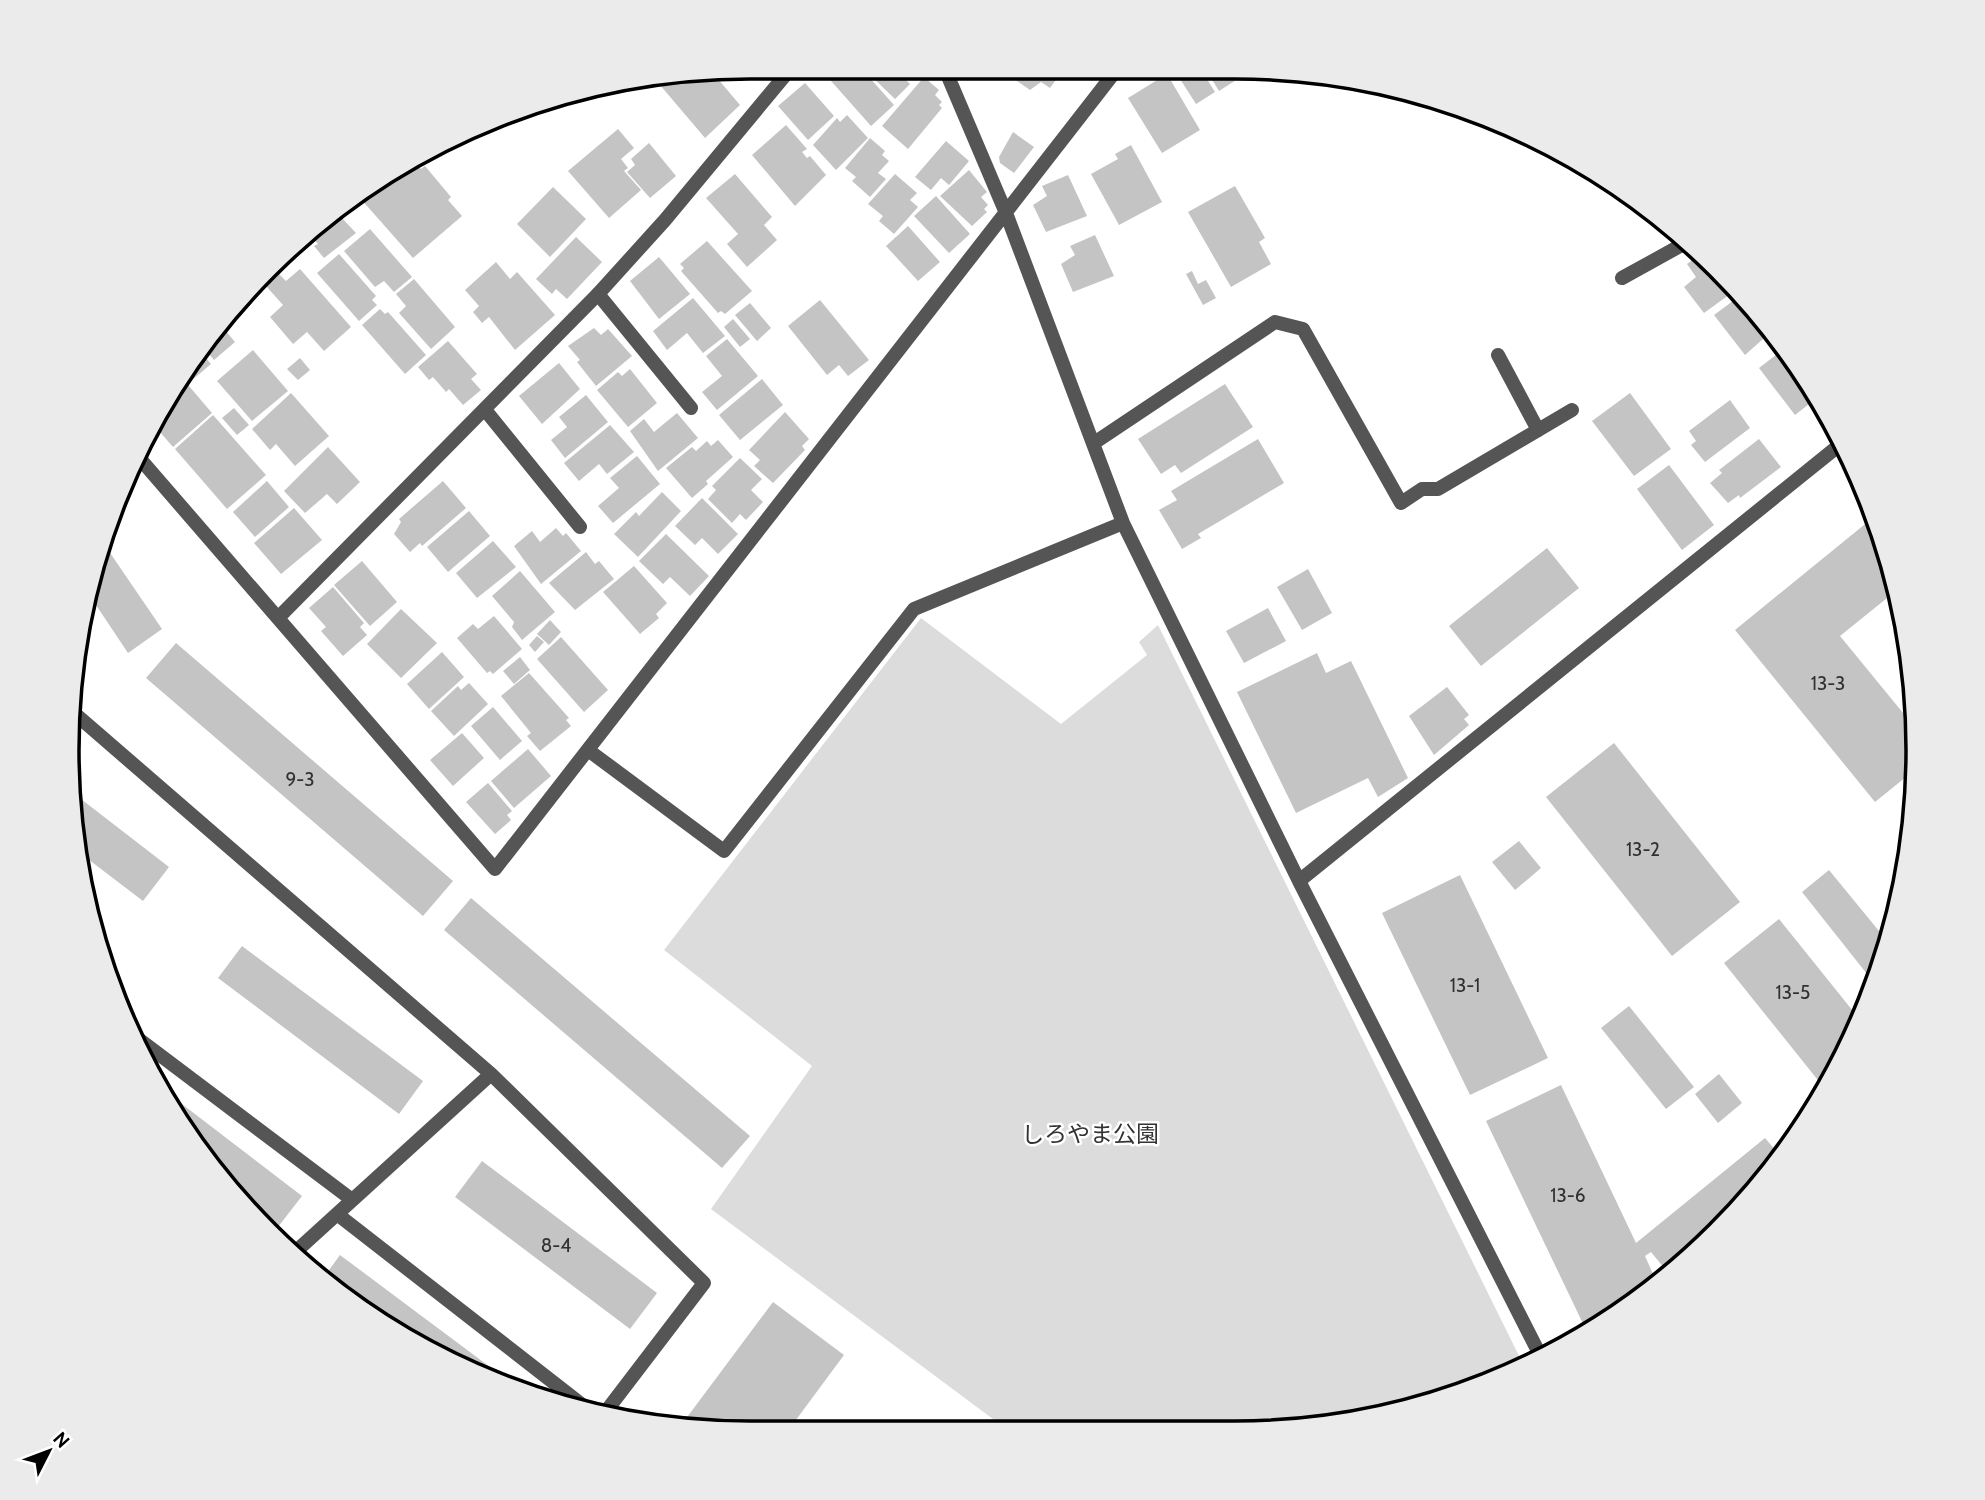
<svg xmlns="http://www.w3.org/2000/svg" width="1985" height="1500" viewBox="0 0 1985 1500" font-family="Cabin,'Noto Sans JP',sans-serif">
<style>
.green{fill:#dcdcdc}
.building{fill:#c4c4c4}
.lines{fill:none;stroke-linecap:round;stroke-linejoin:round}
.service{stroke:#555;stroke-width:14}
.minor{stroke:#555;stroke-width:14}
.labels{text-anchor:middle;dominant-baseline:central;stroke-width:5;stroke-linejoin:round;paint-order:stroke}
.number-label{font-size:19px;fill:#313131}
.park-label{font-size:23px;fill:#333;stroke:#fff}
.rim{fill:none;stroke:#000;stroke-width:3.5}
</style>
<rect width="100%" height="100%" fill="#fff"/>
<path class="green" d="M921,618L1061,724L1147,655L1139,642L1158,625L1523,1364L1455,1397L1324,1428H1005L711,1209L812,1066L664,950Z"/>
<path class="building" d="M754,67H768L760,74Z
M830,67H860L894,105L871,126L824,73Z
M868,67H919L906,80L910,84L895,99L865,70Z
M1005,67H1065L1050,88L1041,82L1030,90L1003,71Z
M1173,68H1200L1215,92L1196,104Z
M1205,68H1255L1219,91Z
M712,72L740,105L705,138L660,85L669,77Z
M1167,74L1200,130L1162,153L1128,98Z
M924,77L939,90L935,95L942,102L939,105L942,108L908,149L882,126Z
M634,82L624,90L619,84Z
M805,83L834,116L808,140L778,106Z
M847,115L868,138L836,170L813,145L837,118L840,122Z
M786,125L807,149L802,152L807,158L810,156L826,175L795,206L752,155Z
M618,129L634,148L621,159L628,168L624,171L641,190L609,218L568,171Z
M1013,132L1034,147L1014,173L1000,163L999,157Z
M870,138L885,151L882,155L889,161L878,173L886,179L870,197L852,181L856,177L845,168Z
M946,141L969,161L949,185L941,178L931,190L915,177Z
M649,143L676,176L650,198L627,172L635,165L631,159Z
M1131,145L1162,202L1119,225L1091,174L1118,159L1115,154Z
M410,157L421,169L425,166L451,197L448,200L462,216L413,258L360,198Z
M969,170L987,192L981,197L988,205L984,209L987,212L972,226L940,196Z
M735,174L772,217L764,225L777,240L747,267L727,244L738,234L706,198Z
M895,174L917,193L910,200L918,207L894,234L879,221L883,216L868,204Z
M1068,175L1087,216L1046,232L1033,205L1047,196L1042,186Z
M1235,186L1265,238L1259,242L1271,264L1231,287L1188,212Z
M553,187L586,219L550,257L517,224Z
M936,196L970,234L949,253L914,216Z
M339,215L356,233L324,258L314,246L318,244L312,237Z
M908,226L940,262L918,281L886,246Z
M370,229L412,277L394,292L384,281L375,287L344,251Z
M1095,235L1114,276L1073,292L1061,264L1075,255L1070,246Z
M576,237L602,262L567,299L556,289L552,294L536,279Z
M707,241L752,291L725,314L721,311L718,313L681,271L684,268L680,264Z
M1702,253L1737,289L1704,313L1684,287L1696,277L1687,264Z
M339,254L376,296L372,300L377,305L359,321L317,273Z
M659,257L690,294L659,319L630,281Z
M496,262L510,279L517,272L555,315L515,350L489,317L482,323L473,312L479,306L465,290Z
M300,269L351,327L324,351L307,332L293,344L270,317L283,305L266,286L279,274L286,281Z
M1192,271L1198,284L1206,280L1216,298L1203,305L1186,274Z
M414,279L455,327L431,349L399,313L406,306L396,294Z
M1741,295L1772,331L1745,355L1714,315Z
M693,298L725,336L703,353L687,333L667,350L653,331Z
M820,300L869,360L848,376L839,365L827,375L788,326Z
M750,303L771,328L757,341L735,315Z
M380,309L385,314L388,312L426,355L405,374L362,325Z
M733,319L750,339L740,347L724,327Z
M220,324L235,342L214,360L204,348Z
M594,328L601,335L608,329L632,356L596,386L577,362L580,360L568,346Z
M727,339L758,376L717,410L702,392L722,376L706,356Z
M448,341L477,374L471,379L481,390L463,405L449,389L446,392L433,377L429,380L418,367Z
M1785,348L1805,373L1818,397L1795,415L1759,368Z
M253,350L288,391L252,421L217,381Z
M201,352L211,364L191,381L186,375Z
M300,358L310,370L298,380L287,369Z
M559,363L580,389L542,424L519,396Z
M630,369L657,403L628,427L597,390L618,372L622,376Z
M183,379L212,413L173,447L153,424Z
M762,379L783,405L740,440L719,415Z
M1225,384L1253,427L1181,473L1175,465L1161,474L1138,439Z
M291,393L329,436L295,466L276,444L270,450L252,429Z
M1630,393L1671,449L1634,476L1592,421Z
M586,395L608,422L565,458L551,440L567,427L559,417Z
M1730,400L1750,428L1705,462L1691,445L1696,441L1689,431Z
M234,408L249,425L237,435L222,418Z
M785,412L809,439L802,446L805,450L773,483L754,466L760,460L749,450Z
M677,413L698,438L658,471L630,431L644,419L654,432Z
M213,415L266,475L227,509L175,449Z
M610,425L634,452L607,474L599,464L579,481L564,463Z
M1258,439L1284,483L1198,534L1201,538L1182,549L1159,510L1177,500L1171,491Z
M1759,439L1781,467L1740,498L1739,495L1728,503L1710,483L1722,473L1719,470Z
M718,440L733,457L706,481L708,484L692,498L666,468L692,447L696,451L707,441L711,446Z
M328,447L360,482L337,504L327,494L305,513L284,491Z
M637,456L660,484L613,523L598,506L619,488L610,478Z
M740,458L762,479L751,490L763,502L746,520L740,514L732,523L708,499L716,490L712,486Z
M1669,465L1714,525L1682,550L1637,489Z
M267,481L289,507L255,537L233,512Z
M443,481L466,508L422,546L420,543L410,552L394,534L401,522L399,519Z
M662,492L681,511L638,557L614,534L636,512L639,516Z
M702,498L738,534L718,554L702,538L695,545L675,526Z
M294,508L322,540L281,574L254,543Z
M469,511L490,536L448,572L427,547Z
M1875,516L1897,590L1840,636L1917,730L1918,750L1917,768L1875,802L1735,630Z
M556,528L563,536L566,533L581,551L541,584L514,546L532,531L540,542Z
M666,534L709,576L690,596L670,577L663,584L639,561Z
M493,541L516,567L477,598L456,573Z
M104,544L162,629L128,653L88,593Z
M1547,548L1579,588L1481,666L1449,626Z
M586,552L595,564L599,561L614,579L575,610L549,583Z
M362,561L397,602L370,626L334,585Z
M634,566L667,603L656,614L659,618L640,634L603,592Z
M1308,569L1332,613L1302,630L1277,587Z
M520,571L555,612L522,640L512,627L514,622L492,596Z
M333,587L364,623L360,627L367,635L343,656L321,631L326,627L309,608Z
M1268,608L1286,641L1244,663L1226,631Z
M401,609L437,643L401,678L367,644Z
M494,616L522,649L493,674L490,671L487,673L457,638L473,624L478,629Z
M550,620L561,632L549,645L537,634Z
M1906,622L1909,652L1893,632Z
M537,636L544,642L535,652L529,645Z
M561,637L608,690L584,712L537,659Z
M176,643L453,881L423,916L146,678Z
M442,652L464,677L429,709L407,684Z
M1317,653L1326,673L1351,661L1408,778L1378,797L1368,778L1296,813L1237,692Z
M520,657L530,670L514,684L503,671Z
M529,673L569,718L566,720L571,726L540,751L527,736L531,733L501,696Z
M469,683L488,704L454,736L431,711L458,686L461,690Z
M1447,687L1469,715L1464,719L1469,725L1434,755L1409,716Z
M493,707L522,741L500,760L471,726Z
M462,733L484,758L453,786L430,760Z
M1614,743L1740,902L1672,956L1546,797Z
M528,749L551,776L514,808L491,781Z
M488,783L512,811L507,815L511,820L495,834L466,802Z
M68,789L169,867L143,901L80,853Z
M1519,841L1541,868L1515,890L1492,862Z
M1829,870L1888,942L1881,962L1867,974L1802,892Z
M1460,875L1548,1058L1470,1095L1382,913Z
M471,898L750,1136L722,1168L444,930Z
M1779,919L1861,1021L1825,1089L1724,963Z
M242,946L423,1081L399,1114L218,978Z
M1629,1006L1694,1087L1666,1109L1601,1028Z
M1719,1074L1742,1103L1718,1123L1695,1094Z
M1561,1085L1636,1243L1765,1138L1781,1157L1719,1233L1669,1274L1651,1252L1645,1256L1657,1283L1615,1318L1587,1332L1486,1121Z
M161,1088L302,1196L278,1227L234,1193L182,1130Z
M482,1161L657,1293L630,1329L455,1197Z
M340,1255L526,1394V1395L408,1342L324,1277Z
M773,1302L844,1355L790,1428H679Z"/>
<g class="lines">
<path class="service" d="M1622,278L1689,241
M598,294L691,408
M1498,355L1538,430
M486,411L580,527
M73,712L491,1074L704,1283L604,1414
M136,1037L351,1199
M337,1214L590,1411
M293,1254L491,1074"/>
<path class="minor" d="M944,67L1006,213L1123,523L1299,881L1842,443
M1094,443L1275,322L1303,329L1401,503L1422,489H1438L1572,410
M135,453L495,869L1118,68
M278,618L598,294L665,220L792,67
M588,750L724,851L914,609L1123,523
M1299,881L1540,1355"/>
</g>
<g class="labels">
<g class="number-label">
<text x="1828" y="683">13-3</text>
<text x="300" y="779">9-3</text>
<text x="1643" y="849">13-2</text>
<text x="1465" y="985">13-1</text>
<text x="1793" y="992">13-5</text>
<text x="1568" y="1195">13-6</text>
<text x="556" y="1245">8-4</text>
</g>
<g class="park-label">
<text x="1090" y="1134">しろやま公園</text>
</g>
</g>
<path d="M0 0H1985V1500H0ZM750 79H1235A671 671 0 0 1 1906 750V750A671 671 0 0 1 1235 1421H750A671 671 0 0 1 79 750V750A671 671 0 0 1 750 79Z" fill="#ebebeb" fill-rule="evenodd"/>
<path class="rim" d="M750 79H1235A671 671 0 0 1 1906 750V750A671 671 0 0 1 1235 1421H750A671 671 0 0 1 79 750V750A671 671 0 0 1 750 79Z"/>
<g transform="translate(49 1451) rotate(48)" stroke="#ffffff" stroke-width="5" paint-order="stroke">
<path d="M0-5L12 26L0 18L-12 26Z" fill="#000000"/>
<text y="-10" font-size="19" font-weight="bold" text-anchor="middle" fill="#000000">N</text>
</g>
</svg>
